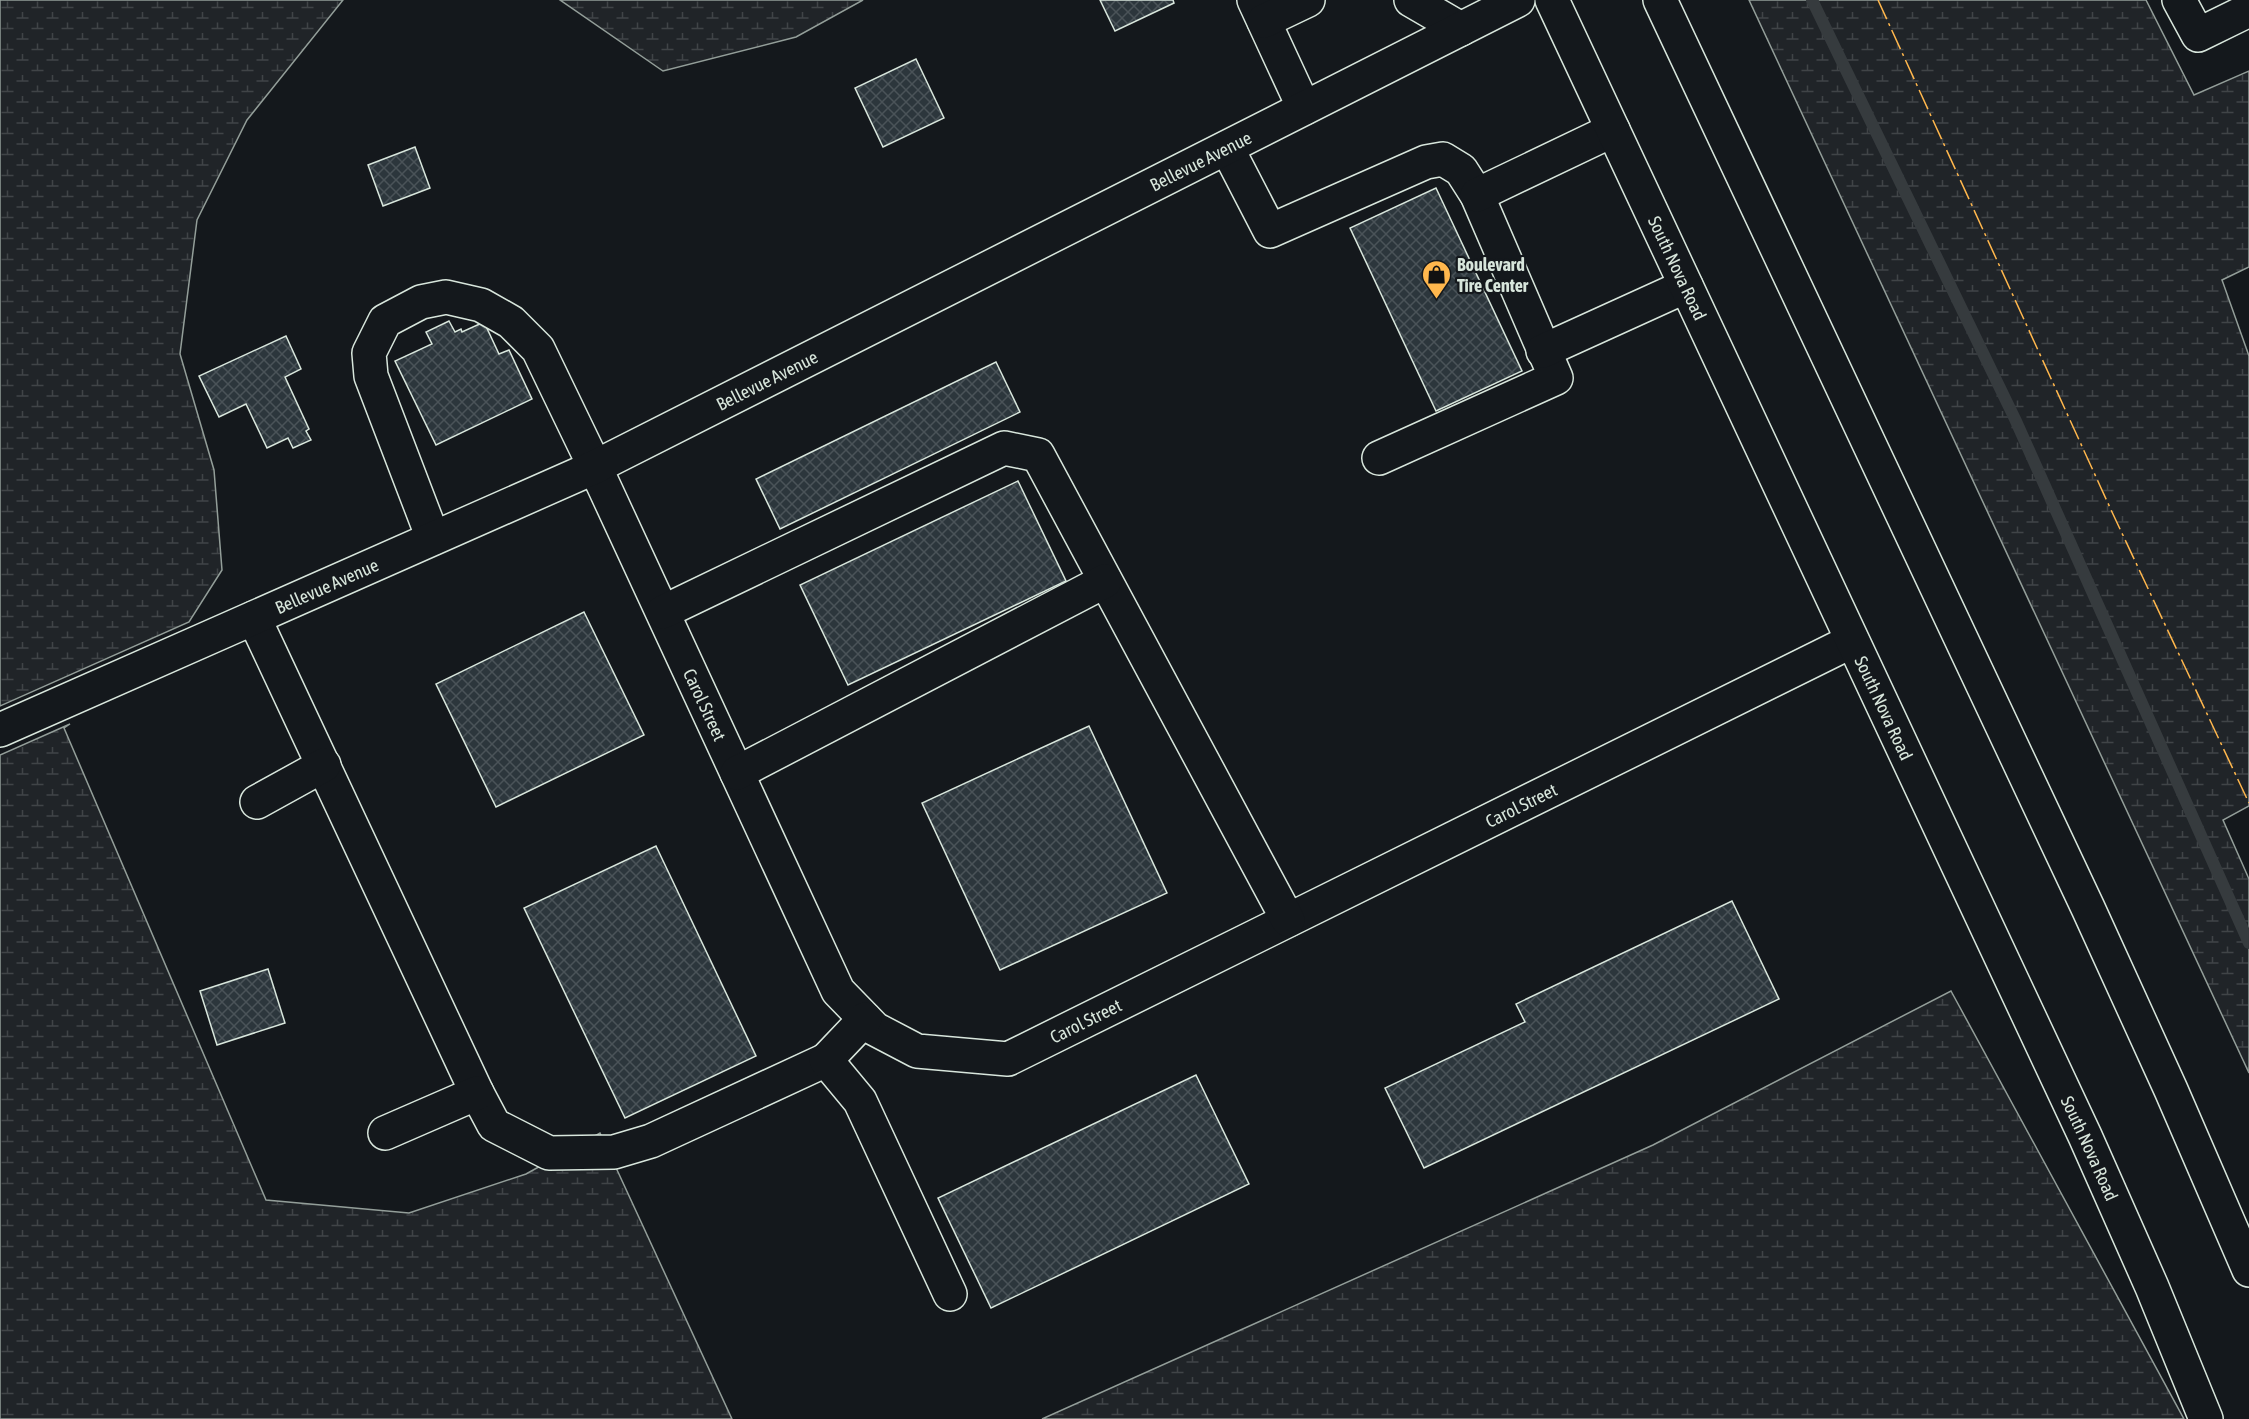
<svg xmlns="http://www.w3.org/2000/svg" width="2249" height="1419" viewBox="0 0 2249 1419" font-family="'Asap Condensed',sans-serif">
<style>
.wetland{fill:url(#wetland-marsh);stroke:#939e99;stroke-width:1.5}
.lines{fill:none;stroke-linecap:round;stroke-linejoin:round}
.stream{stroke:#363b3e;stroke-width:12}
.building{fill:url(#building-cross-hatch);stroke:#d8e6dc;stroke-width:1.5}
.minor-casing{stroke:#d8e6dc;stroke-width:36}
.major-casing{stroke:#d8e6dc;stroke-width:36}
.minor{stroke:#14181c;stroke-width:33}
.major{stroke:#14181c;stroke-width:33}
.power{stroke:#ffb74d;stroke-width:1.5;stroke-dasharray:21 4.5 3 4.5;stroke-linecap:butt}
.labels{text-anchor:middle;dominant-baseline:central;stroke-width:4.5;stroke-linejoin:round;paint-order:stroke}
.street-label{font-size:18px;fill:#d8e6dc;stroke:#14181c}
.poi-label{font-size:18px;font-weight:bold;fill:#d8e6dc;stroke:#14181c;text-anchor:start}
</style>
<defs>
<pattern id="wetland-marsh" width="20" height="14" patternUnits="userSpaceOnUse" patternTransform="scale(1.5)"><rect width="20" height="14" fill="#202428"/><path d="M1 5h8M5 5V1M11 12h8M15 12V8" fill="none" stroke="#404447"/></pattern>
<pattern id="building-cross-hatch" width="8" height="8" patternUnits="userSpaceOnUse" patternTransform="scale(1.5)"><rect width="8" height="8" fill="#2c363c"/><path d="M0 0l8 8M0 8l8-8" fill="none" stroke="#4a5358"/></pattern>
</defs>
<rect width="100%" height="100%" fill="#14181c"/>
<path class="wetland" d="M0,0H343L247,120L197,220L180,354L214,470L222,570L189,622L0,706Z
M560,0H863L796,37L663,71Z
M1749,0H2146L2194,95L2249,71V267L2222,280L2249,356V806L2223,820L2249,879V1073Z
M70,724L64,728L266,1200L409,1213L526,1174L600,1133L732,1419H0V755Z
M1951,991L2184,1419H1042L1653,1145Z"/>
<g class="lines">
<path class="stream" d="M1812,0L2015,419L2249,943"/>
</g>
<path class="building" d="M1100,0H1173L1174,3L1115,31Z
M916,59L944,118L883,147L855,88Z
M415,147L430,188L383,206L368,165Z
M1436,188L1522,371L1436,411L1350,228Z
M449,321L455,332L461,329L462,332L484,322L499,354L509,350L532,399L436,445L395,361L432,344L426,332Z
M286,336L301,369L285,377L309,429L306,431L311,440L293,448L288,438L267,448L246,404L219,417L199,376Z
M996,362L1020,412L780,529L756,479Z
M1018,481L1066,581L848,685L800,585Z
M584,612L644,735L496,807L436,684Z
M1089,726L1167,893L1000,970L922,803Z
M656,846L756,1056L625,1118L524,908Z
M1732,901L1779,999L1424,1168L1385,1088L1525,1022L1516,1004Z
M268,969L285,1023L217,1045L200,991Z
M1196,1075L1249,1184L991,1308L938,1198Z"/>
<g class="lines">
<defs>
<g id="minor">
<path d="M1254,0L1304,108"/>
<path d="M1411,0L1461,29"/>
<path d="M2179,0L2198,35L2249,10"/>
<path d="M1264,21L1308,0"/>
<path d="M1227,148L1270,231L1426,162L1443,159L1461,170L1477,195L1556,378L1379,458"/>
<path d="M1477,195L1613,130"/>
<path d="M1543,351L1686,286"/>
<path id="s1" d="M433,538L371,376L369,353L385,321L421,302L446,297L481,305L511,322L538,349L595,467L838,991L875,1029L917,1051L1008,1059L1852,641"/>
<path d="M663,612L1004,448L1038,455L1288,920"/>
<path d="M254,618L477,1093L494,1125L549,1153L614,1152L651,1141L826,1060"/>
<path id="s2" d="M0,730L595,467L1518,0"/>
<path d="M737,773L1105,581"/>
<path d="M257,802L324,765"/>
<path d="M865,1019L826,1060L860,1101L950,1294"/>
<path d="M385,1133L477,1093"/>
</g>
<g id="major">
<path id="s3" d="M1552,0L2085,1136L2152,1287L2206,1419"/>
<path d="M1660,0L2088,908L2171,1090L2249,1270"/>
</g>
</defs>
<use href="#minor" class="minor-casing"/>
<use href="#major" class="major-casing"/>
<use href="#minor" class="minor"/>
<use href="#major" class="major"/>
<path class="power" d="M1878,0L2112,512L2249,803"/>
</g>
<defs>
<symbol id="shop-pin" viewBox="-11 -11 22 30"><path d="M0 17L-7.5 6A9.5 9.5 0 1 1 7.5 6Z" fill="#ffb74d" stroke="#14181c"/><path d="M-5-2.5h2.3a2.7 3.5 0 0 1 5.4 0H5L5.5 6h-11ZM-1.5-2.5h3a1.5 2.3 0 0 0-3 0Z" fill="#111"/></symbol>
</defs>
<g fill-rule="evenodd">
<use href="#shop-pin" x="1420" y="258" width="33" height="45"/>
</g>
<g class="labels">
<g class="street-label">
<text stroke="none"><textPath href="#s2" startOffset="1329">Bellevue Avenue</textPath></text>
<text stroke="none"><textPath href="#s3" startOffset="296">South Nova Road</textPath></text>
<text stroke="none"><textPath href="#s2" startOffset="843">Bellevue Avenue</textPath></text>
<text stroke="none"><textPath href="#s2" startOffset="357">Bellevue Avenue</textPath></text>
<text stroke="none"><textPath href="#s1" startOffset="800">Carol Street</textPath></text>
<text stroke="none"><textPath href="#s3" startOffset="782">South Nova Road</textPath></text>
<text stroke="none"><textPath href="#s1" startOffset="1880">Carol Street</textPath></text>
<text stroke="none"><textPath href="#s1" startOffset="1394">Carol Street</textPath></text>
<text stroke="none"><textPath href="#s3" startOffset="1268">South Nova Road</textPath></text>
</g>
<g class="poi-label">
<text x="1457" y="264">Boulevard<tspan x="1457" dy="21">Tire Center</tspan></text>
</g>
</g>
</svg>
